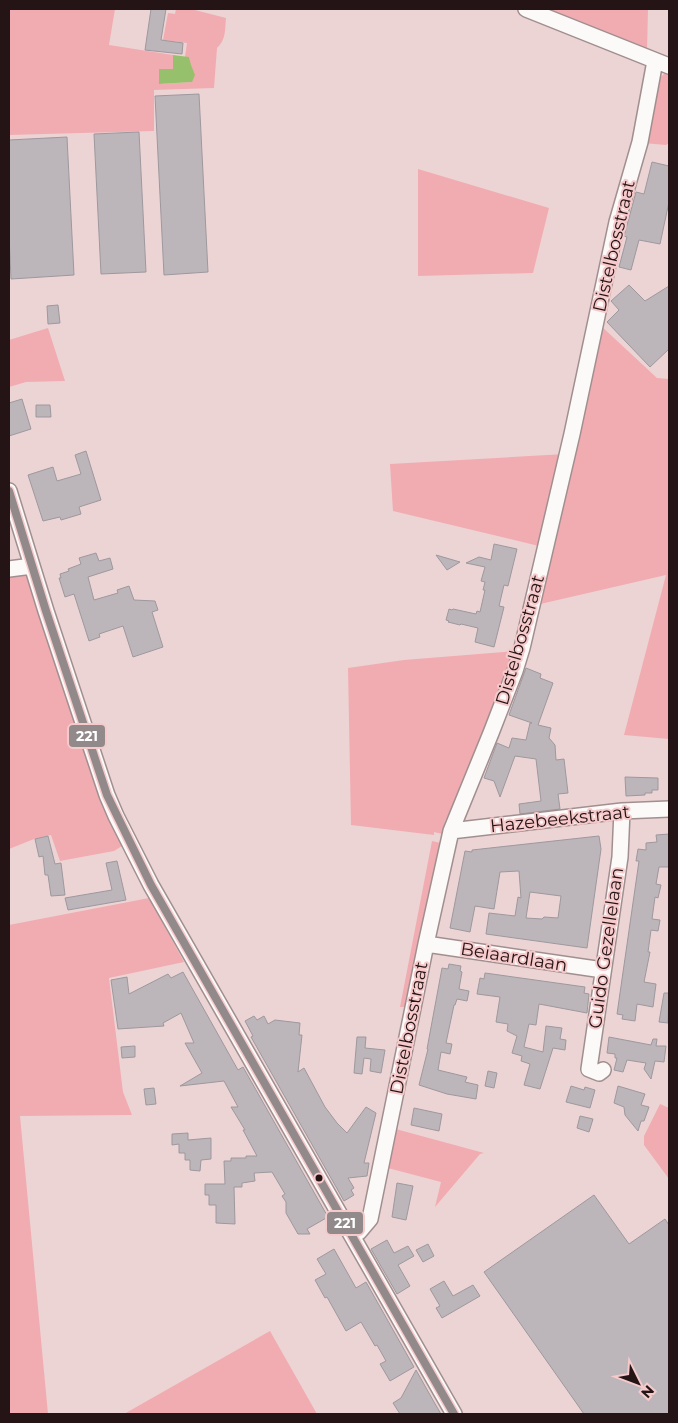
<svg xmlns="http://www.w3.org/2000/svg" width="678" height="1423" viewBox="0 0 678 1423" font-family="Montserrat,sans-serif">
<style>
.green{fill:#f1acb1}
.water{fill:#97c06c}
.building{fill:#bcb6bb;stroke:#9e989e;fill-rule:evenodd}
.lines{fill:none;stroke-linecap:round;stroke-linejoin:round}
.street-casing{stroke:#a18f8f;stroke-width:18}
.street{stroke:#fcf9f9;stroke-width:15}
.bus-1-casing{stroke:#f6c9cb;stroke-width:11}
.bus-1{stroke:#928a8a;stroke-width:8}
.bus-dot{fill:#241416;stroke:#f6c9cb;stroke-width:2}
.labels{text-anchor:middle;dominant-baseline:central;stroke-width:4;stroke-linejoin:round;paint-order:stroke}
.street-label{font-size:18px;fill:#241416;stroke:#f6c9cb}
.line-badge{stroke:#f6c9cb;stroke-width:2}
.badge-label{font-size:14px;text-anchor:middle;font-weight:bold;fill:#fff}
</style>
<rect width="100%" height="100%" fill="#ecd4d4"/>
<path class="green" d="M9,9H115L109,45L173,55V70L160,69V84L192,82L189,57H185L187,43L163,40L168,13L175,14L176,9H191L226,18C225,29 226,40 217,48L214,88L154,90V131L9,135Z
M535,9H648L647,52Z
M669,72V143L666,145L643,143L658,80L665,73Z
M418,169L549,208L533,273L418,276Z
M600,325L657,378L669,379V739L624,735L666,575L536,605Z
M48,328L65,381L26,382L9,387V340Z
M565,454L543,547L393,511L390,464Z
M15,573L27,576L96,788L122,846L114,851L60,861L51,835L34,839L9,849V574Z
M517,651L461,792L445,821L442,834L434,832V835L351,825L348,668L404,660Z
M432,841L441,843L408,1007H400Z
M149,898L184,962L109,978L123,1092L132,1115L20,1116L48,1414H9V925Z
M660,1104L669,1108V1179L644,1145V1136Z
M392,1128L484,1153L480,1154L435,1207L441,1182L384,1167Z
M270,1331L317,1414H124Z"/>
<path class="water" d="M173,55L189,57L191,65L195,75L192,82L159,84V69H173Z"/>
<path class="building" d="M151,9H166L161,40L183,43L182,54L145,50Z
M199,94L208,272L164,275L155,96Z
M139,132L146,272L101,274L94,134Z
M67,137L74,275L11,279L9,235V140Z
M652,162L669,166V202L660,244L639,240L631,270L619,267L627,237L624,236L636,192L644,194Z
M629,285L645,301L669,286V349L650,367L607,322L619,310L611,301Z
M58,305L60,323L48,324L47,306Z
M22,399L31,429L9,436V403Z
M36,405H50L51,417H36Z
M86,451L101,500L79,507L81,514L61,520L60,517L43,521L28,475L53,467L57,481L81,474L75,455Z
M494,544L517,549L508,586L504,585L499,606L504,607L494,647L475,642L478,628L461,624L460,625L448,622L449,621L446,620L449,609L452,610L453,609L476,614L477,611L480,612L485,590H483L485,582L481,581L485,567L466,563L479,557L491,560Z
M96,553L99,561L110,558L113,569L88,577L94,600L118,593L117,590L129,586L134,600L155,601L158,610L152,612L163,647L133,657L123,626L99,634L100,637L89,641L74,594L65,597L59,578H61L60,574L69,571L68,569L81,564L79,558Z
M436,555L460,562L447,570Z
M526,668L541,674L540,678L553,683L538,725L551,728L549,738L555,745L556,760L564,759L568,793L558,794L560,809L520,814L519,804L541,801L536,759L515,756L500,797L494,781L484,778L497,743L509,748L512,738L526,740L530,723H532L509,715Z
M625,777L658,778V790H652V793H645V795L626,796Z
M669,834V867H659L656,884L661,885L658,898L655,897L652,919L660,920L658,931L651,930L648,952H650L644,982L656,984L653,1007L637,1004L635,1021L622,1019L623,1015L617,1014L639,861H636L638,849L646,850V843L657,842L656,835Z
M48,836L55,864L61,863L65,895L51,896L48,875H45L43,856L39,857L35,839Z
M599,836L601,849L587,948L486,934L489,913L515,916L518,897L521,898L519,871L500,872L494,909L475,906L470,932L450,928L465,851L472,852V850ZM530,892L561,896L558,918L544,917L542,919L526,918Z
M117,861L126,900L68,910L65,898L112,890L106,863Z
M449,964L461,966L460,971L462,972L459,989L469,991L467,1001L457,999L455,1005H454L446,1043L452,1044L450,1054L441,1052L438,1070L467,1077L465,1082L478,1085L476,1099L447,1094L419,1085L428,1049H427L442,968L448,969Z
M183,972L238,1070L243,1067L328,1217L307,1229L310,1234H298L286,1213V1202L282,1196L285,1194L272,1172L254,1173L255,1181L242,1183V1187H234L235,1224L216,1223V1205H209V1195H205V1184H225L224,1161H231V1158H246V1156H257L243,1130H245L231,1107H238L224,1081L180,1086L202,1073L185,1043H194L181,1013L163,1023L164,1026L118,1029L111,980L127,977L129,994L168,974L171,978Z
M485,973L585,987L584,993L589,994L587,1013L539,1004L536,1025L529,1024L524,1047L543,1052L546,1026L562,1028L560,1039L566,1040L565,1050L553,1048L540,1089L524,1085L530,1064L521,1061L522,1056L512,1053L517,1036L507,1031L508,1024L496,1022L500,997L477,994L480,978L484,979Z
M664,993H669L668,1023L659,1022Z
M254,1016L257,1020L264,1016L268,1024L275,1020L300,1023L299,1035H302L298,1072L304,1068L325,1107L337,1123L347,1133L366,1107L376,1113L364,1163H369L367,1176L348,1178L354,1188L351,1190L354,1195L344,1201L251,1037L253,1036L245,1021Z
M357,1037H366L365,1048L385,1050L381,1073L370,1071L371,1059L364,1058L362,1074L354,1073Z
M609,1037L651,1045L653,1039H657L656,1046H666L664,1062L655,1061L651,1079L644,1069L646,1063L627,1060L623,1072L614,1070L617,1058H615V1054L607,1053Z
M135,1046V1057L122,1058L121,1047Z
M488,1071L497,1073L494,1088L485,1086Z
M571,1086L584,1090L585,1087L595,1090L590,1108L566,1102Z
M618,1086L645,1094L641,1105L649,1107L644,1121H641L638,1131L625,1115L624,1107L614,1103Z
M154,1088L156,1104L146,1105L144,1089Z
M414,1108L442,1114L439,1131L411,1125Z
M580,1116L593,1119L589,1132L577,1128Z
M188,1133V1140L211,1138V1159L201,1160L200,1171L190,1170V1160H185V1153H179V1144L172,1145V1134Z
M397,1183L413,1186L406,1220L392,1217Z
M594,1195L629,1244L665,1219L669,1225V1414H584L484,1272Z
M387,1240L394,1253L408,1246L414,1256L398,1265L410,1286L397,1294L371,1249Z
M428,1244L434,1256L423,1262L416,1250Z
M334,1249L356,1288L366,1282L414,1367L390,1381L380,1364L386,1361L377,1345L375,1346L361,1322L346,1331L327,1297L325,1298L315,1280L326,1274L317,1259Z
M444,1281L453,1296L473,1285L480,1296L442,1318L436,1308L440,1306L430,1289Z
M416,1370L434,1402L441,1414H400L393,1403L401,1398Z"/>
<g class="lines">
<defs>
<path id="street" d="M526,9L669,66
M9,491L46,611L107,795L116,816L151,885L454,1414
M9,569L32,566
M451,831L622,811L669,809
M426,944L603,970
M603,1070L599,1073L589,1069L620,857L622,811
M353,1235L359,1232L370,1219L426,944L451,831L491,733L515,671L522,648L572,434L617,222L640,142L655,61"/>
</defs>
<use href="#street" class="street-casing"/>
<use href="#street" class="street"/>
<defs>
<path id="bus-1" d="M9,491L46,611L107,795L151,885L454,1414"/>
</defs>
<use href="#bus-1" class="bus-1-casing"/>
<use href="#bus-1" class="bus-1"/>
</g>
<circle class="bus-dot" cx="319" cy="1178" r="4.5"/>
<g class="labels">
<g class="street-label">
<text transform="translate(614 246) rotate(-77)">Distelbosstraat</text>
<text transform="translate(520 640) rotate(-74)">Distelbosstraat</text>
<text transform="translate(560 819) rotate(-6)">Hazebeekstraat</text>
<text transform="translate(606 948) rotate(-82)">Guido Gezellelaan</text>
<text transform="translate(514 957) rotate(9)">Beiaardlaan</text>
<text transform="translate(409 1028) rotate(-79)">Distelbosstraat</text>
</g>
</g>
<g class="line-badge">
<rect x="68" y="724" width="38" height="24" rx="5" fill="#928a8a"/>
<rect x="326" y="1211" width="38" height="24" rx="5" fill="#928a8a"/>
</g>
<g class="badge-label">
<text x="87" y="741">221</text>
<text x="345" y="1228">221</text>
</g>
<rect width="678" height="1423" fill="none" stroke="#241416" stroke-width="20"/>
<g transform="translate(638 1383) rotate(132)" stroke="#f6c9cb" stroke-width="4" paint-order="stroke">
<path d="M0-4L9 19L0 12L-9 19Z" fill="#241416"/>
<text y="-8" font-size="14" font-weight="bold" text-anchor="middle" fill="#241416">N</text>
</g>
</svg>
